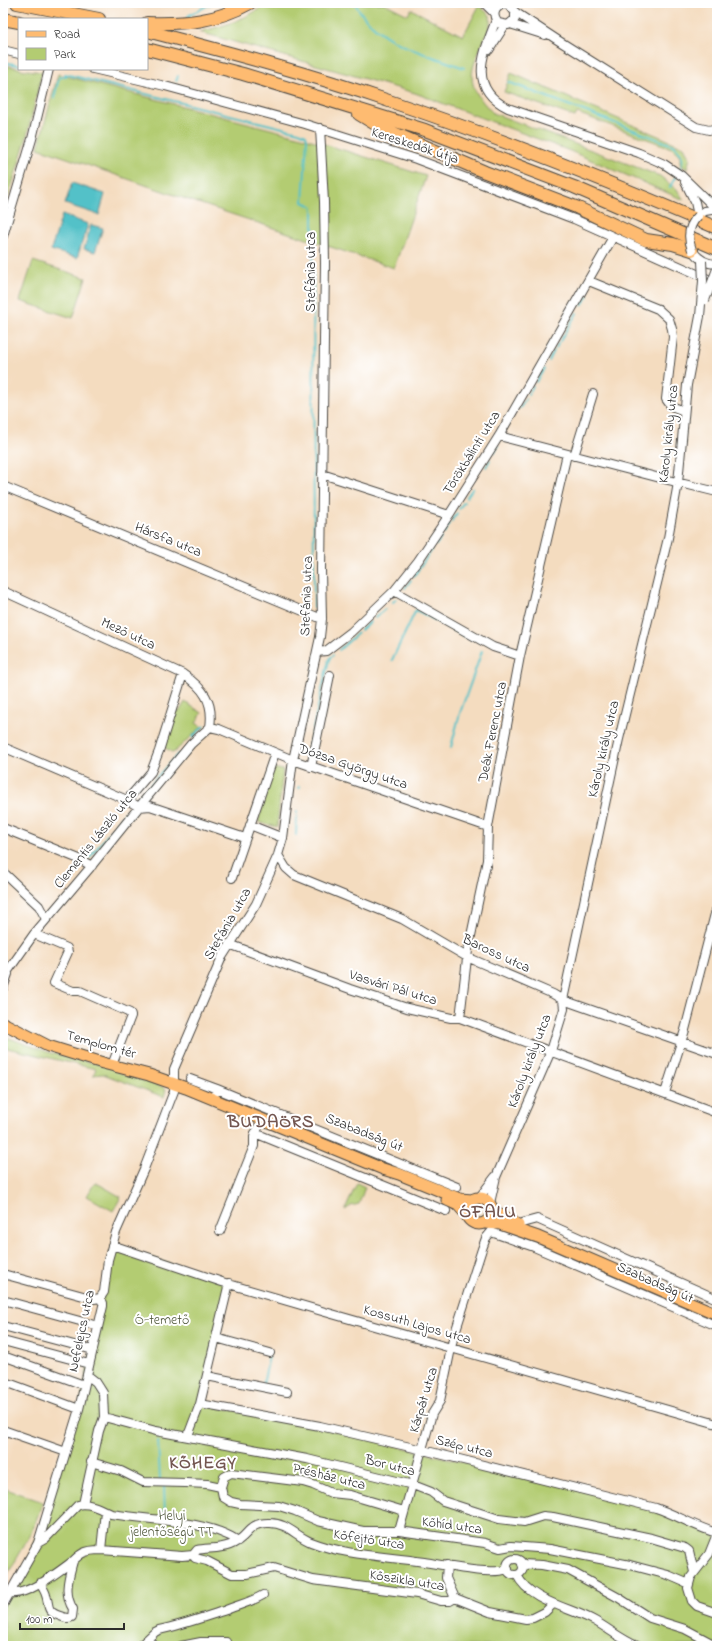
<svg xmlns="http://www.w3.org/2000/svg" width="720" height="1649" viewBox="0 0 720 1649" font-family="'Indie Flower',sans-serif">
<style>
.green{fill:#b3cc72;stroke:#6f7c4e}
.water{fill:#53c1c8;stroke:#3f767a}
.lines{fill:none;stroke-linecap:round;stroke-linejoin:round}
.stream{stroke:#53c1c8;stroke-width:2}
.minor-casing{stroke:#494641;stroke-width:10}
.major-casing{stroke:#494641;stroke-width:13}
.highway-casing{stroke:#494641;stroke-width:14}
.minor{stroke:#fff;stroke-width:8}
.major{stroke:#febb71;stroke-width:11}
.highway{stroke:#febb71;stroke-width:12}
.minor-bridge-casing{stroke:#494641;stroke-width:10;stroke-linecap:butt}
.minor-bridge{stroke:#fff;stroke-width:8}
.labels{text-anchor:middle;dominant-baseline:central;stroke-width:4;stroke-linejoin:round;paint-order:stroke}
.street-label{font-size:14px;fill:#2b2b2b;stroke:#fff}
.park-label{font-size:14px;fill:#545b40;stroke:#fff}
.district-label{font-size:18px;font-weight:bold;letter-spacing:1px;fill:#735650;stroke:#fff}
</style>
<rect width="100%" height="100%" fill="#fff"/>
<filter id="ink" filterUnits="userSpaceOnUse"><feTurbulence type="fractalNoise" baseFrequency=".025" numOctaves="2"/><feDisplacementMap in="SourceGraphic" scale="8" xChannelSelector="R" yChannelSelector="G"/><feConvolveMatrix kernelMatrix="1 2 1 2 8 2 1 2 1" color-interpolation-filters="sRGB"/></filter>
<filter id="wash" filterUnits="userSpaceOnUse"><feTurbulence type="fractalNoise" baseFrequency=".012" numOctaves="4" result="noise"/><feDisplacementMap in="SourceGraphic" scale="16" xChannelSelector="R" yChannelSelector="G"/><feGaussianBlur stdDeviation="0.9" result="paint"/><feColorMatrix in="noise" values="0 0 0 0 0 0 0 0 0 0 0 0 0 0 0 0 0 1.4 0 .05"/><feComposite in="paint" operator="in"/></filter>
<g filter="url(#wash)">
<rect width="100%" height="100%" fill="#f4dcbf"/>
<path class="green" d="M268,3H384L408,15L411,9L463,36L479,6L490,15C491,25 489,29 485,38C469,73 464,84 493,113L660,176L678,191L684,200L570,151L415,93L199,32C228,25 244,20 268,3Z
M3,65L19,68V69L42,72L26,140L3,214Z
M511,73L684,147L690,158L687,169L680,164V156L674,149L577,113L575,117L504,92Z
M58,74L305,138L426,176L394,268L180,197L38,148Z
M33,261L86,278L73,318L20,301Z
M185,702L202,713L196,723L202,727L173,753L164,747L175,710L179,712Z
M273,768L283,770L277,827L258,822Z
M3,1036L51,1053L110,1067L122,1074L163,1087L166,1089L164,1097L103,1074L93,1075L96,1069L3,1047Z
M95,1182L121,1197L113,1211L87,1196Z
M357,1183L365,1187L359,1204L351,1206L345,1210Z
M112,1245L229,1283L200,1404L296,1422L656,1508L717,1533V1646H3V1605L29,1560L79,1409Z
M3,1488L43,1502L30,1536L3,1582Z"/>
<path class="water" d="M72,183L105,194L99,215L65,204Z
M62,215L88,224L77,258L51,250Z
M91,225L103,228L95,252L84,249Z"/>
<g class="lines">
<path class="stream" d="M355,3C375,43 425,53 464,68
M188,16L212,3
M3,62L19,65
M65,74L299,132L306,135L307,139L303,202L312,206L313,210L314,608
M176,81L178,76
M508,82L675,146C683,155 685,162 678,172
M54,98L59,78L68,75
M670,187L676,176
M582,305L588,296
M565,333L577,313
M560,341L564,335
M556,348L558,344
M549,361L554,351
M536,382L544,369
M528,395L533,386
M520,408L526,399
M495,452L498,446
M486,467L490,460
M466,498L473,488
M459,509L464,502
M452,521L457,513
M444,533L449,524
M436,545L441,538
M414,576L432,550
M405,588L411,580
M393,602L396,599
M375,618L385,609
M361,630L370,622
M339,650L358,633
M392,660L416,610L471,639
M193,737L204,726
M451,747L460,713L482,651
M306,759L329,659L333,655
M299,788L300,787
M137,799L178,754
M297,811V813
M296,835L297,816
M89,858L127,811
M263,1385L269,1356
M158,1441L160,1480
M164,1485L165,1519"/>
</g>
</g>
<g filter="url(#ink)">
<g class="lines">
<defs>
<path id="minor" d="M484,3L494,13
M515,12V19L508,25L498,23C490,14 497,2 509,5L515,12L556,39L696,127L709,130L717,128
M496,20C483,54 467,88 508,108L639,153L664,164L682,176L715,208
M510,24L545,35
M3,50L19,54
M489,50L505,25
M93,69L165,86L305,124L416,159L574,219L717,283
M685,182L695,202L698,216L705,211L717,209
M3,236L32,139L49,69
M692,250C698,259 706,264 717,264
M589,281L658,309L669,319L672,329L673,337L666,399L671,406L684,411
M499,436L664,479L717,492
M574,456L593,394
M322,474L449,515
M3,486L322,619
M3,591L183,674C203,688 214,701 210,727
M394,591L493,647L520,656
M317,652L326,651L351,632L394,591L418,561L449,515L499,436L613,237
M210,727L219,729L293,760L488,827
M3,747L127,800L139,807L150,806L245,838
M311,767L330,675
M127,800L151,772L159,751L183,674
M250,825L283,838
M3,828L79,859L92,866
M278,855L286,868L294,875L402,919L467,957L553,994L563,1000L717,1054
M3,872L39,906L46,919
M232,878L275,753
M34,934L67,948L68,952L54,983L73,991H80L130,1013L131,1016L112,1065
M229,944L350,989L407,1008L451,1018H460L717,1113
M3,978L34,934L89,869L139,807L191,744L210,727
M3,988L8,974
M460,1018L468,950L487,860L488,827L520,656L567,454
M190,1079L217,1089
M665,1093L685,1030L717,906
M213,1098L217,1089L457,1187
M255,1133L446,1211
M479,1198L495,1177
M490,1203L496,1177L551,1051L564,1009L563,1000L619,739L668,538L678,483L687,385L700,316
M520,1226L522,1223L537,1219L717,1299
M220,1231L254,1146V1137L262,1119
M112,1245L222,1282L332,1314L717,1424
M3,1274L94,1299L100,1298
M100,1298L104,1292L108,1260L116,1232L144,1169L174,1091V1069L222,957L256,904L278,855L283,838L293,760L320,637L322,619L321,570L325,263L324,202L320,128
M3,1300L98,1326
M3,1326L93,1350
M216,1338L270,1353
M3,1341L89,1364
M3,1356L84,1385
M207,1376L287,1392
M3,1381L79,1409
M200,1404L320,1426L423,1450L656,1508C677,1515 695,1527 717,1533
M104,1417L156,1431L307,1459L413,1485L431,1492L443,1501L499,1519L524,1522L543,1516L553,1517L651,1538L685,1548L689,1551L694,1572
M3,1430L66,1452
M185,1436L189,1433L200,1404L229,1283
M91,1462L121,1471L143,1482L186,1483L207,1484L221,1487L224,1477L231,1473L303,1482L313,1485L331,1493L350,1495L404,1511
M221,1487L223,1497L231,1502L240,1504L279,1506L295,1511L318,1521L363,1531H399L485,1543L500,1548L511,1546L550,1549L630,1565L668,1575L689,1584
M83,1504L99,1431L104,1417L103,1393L96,1382L87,1375
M399,1531L432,1414L440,1401L453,1339L482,1249L486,1238L491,1232L534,1247L717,1326
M717,1534L709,1554L691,1577L688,1588L692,1601L697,1606L717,1613
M38,1543L45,1539L78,1505C89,1502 101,1509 111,1514C148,1520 208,1520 238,1541
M101,1550L105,1511
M193,1555L197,1550C207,1548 220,1549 230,1545C250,1538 246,1522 270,1523C287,1523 296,1536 311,1542C347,1556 386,1556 424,1562C445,1565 488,1576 508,1569
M507 1567a8 8 0 1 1 16 0a8 8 0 1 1-16 0Z
M522,1564L542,1565L568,1570L619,1598L650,1618L685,1629L717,1646
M447,1565L446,1578L455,1598
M517,1575C529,1601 572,1608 595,1621C609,1629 622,1640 637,1646
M40,1583C42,1587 45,1591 46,1595C50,1606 45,1611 60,1616C65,1618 68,1619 72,1617L73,1609C63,1593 69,1577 73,1561
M10,1593C28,1596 58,1572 73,1561C76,1558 79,1555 83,1553C89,1550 95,1550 101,1550L182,1556L193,1555L195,1558L207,1561L232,1574H247L274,1568L313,1580L417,1594L441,1601H450L455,1598L490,1612L526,1619L533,1618L545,1612L553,1604
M3,1605L38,1543L79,1409L103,1306V1303L100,1298
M148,1640L156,1646
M140,1646L155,1632L159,1630C182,1625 204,1617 226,1610C241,1604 249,1603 263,1595
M181,1646L201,1642H226"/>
<path id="major" d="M3,1023L48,1046L103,1063L149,1075L186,1088L383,1169L399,1174L460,1199L472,1200
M466 1211a13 13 0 1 1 26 0a13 13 0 1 1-26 0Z
M447,1200L458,1205L467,1215
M493,1210L518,1225
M485,1223L500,1224L538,1237L717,1314"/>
<path id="highway" d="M17,3L99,19
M3,19L19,22
M147,23C185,24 216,22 250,3
M147,31C227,52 307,73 386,100C498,137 608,181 717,228
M147,49L243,74L425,130L574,187L717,249
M359,114L382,128L485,172L576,207L646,240L673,244L692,250"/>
</defs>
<use href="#minor" class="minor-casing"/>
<use href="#major" class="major-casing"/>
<use href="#highway" class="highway-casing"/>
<use href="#minor" class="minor"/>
<use href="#major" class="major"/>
<use href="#highway" class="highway"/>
<defs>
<path id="minor-bridge" d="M692,250C687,237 688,226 698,216
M705,300L717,269
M700,316L703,281L702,261"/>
</defs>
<use href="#minor-bridge" class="minor-bridge-casing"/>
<use href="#minor-bridge" class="minor-bridge"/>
</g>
</g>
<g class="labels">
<g class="street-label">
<text transform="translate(415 146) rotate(18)">Kereskedők útja</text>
<text transform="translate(311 272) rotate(-90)">Stefánia utca</text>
<text transform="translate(669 434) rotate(-84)">Károly király utca</text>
<text transform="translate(472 453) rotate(-58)">Törökbálinti utca</text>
<text transform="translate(168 540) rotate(22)">Hársfa utca</text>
<text transform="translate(307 596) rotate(-88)">Stefánia utca</text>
<text transform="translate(128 634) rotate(25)">Mező utca</text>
<text transform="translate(493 732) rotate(-79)">Deák Ferenc utca</text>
<text transform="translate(604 749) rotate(-77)">Károly király utca</text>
<text transform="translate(353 767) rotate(19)">Dózsa György utca</text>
<text transform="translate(96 839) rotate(-51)">Clementis László utca</text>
<text transform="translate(228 924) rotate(-60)">Stefánia utca</text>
<text transform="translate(496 954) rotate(25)">Baross utca</text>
<text transform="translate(393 988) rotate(17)">Vasvári Pál utca</text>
<text transform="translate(101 1045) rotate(16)">Templom tér</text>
<text transform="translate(530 1061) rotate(-69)">Károly király utca</text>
<text transform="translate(364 1133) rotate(22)">Szabadság út</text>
<text transform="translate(655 1283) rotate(24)">Szabadság út</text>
<text transform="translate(417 1325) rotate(16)">Kossuth Lajos utca</text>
<text transform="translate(82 1331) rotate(-78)">Nefelejcs utca</text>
<text transform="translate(424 1400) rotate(-73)">Kárpát utca</text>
<text transform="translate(464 1447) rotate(14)">Szép utca</text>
<text transform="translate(390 1466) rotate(14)">Bor utca</text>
<text transform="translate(329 1477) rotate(14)">Présház utca</text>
<text transform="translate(452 1526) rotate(8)">Kőhíd utca</text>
<text transform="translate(369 1540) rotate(9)">Kőfejtő utca</text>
<text transform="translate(407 1581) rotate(9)">Kőszikla utca</text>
</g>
<g class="park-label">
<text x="162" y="1320">Ó-temető</text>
<text x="172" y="1516">Helyi<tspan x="172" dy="16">jelentőségű TT</tspan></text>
</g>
<g class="district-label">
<text x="271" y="1123">BUDAÖRS</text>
<text x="488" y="1213">ÓFALU</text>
<text x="203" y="1464">KŐHEGY</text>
</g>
</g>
<rect width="720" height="1649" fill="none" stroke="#fff" stroke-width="16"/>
<rect x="18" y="18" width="130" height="52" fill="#ffffff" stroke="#aaaaaa"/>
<rect x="26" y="31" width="20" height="6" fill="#febb71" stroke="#aaaaaa"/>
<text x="54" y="38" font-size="12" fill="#2b2b2b">Road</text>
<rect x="26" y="48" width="20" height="12" fill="#b3cc72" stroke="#aaaaaa"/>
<text x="54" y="58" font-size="12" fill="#2b2b2b">Park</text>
<path d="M20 1623v6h104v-6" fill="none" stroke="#2b2b2b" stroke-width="2"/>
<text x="26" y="1623" font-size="12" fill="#2b2b2b" stroke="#ffffff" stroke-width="3" paint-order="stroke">100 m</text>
</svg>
